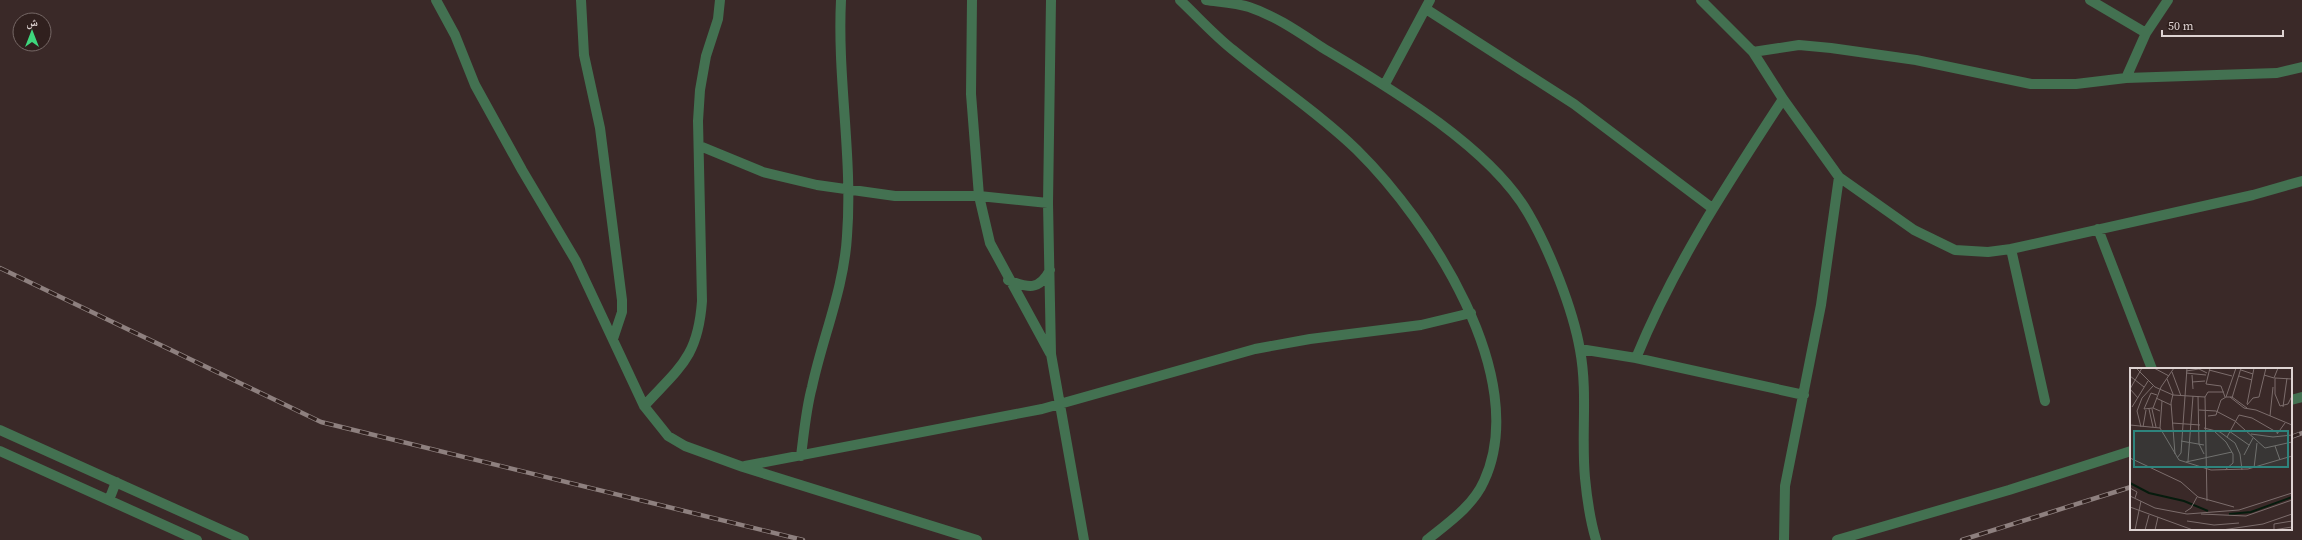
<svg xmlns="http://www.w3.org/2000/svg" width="2302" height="540" viewBox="0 0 2302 540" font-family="'Source Serif 4','Noto Naskh Arabic',serif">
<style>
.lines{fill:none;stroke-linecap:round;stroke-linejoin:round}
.minor{stroke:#437151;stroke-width:10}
.rail-casing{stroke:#8e807f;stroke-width:4.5}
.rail{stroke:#30201e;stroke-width:3;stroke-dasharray:9;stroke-linecap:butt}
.inset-river{fill:none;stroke:#061b0d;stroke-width:2}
.inset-road{fill:none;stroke:#7c6d6c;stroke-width:1}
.view{fill:#2e847d;fill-opacity:0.15;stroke:#2e847d;stroke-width:2}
.inset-edge{fill:none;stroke:#ded3d2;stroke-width:2}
</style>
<rect width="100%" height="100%" fill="#3a2928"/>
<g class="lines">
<path class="minor" d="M436,0L455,35L475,85L522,170L576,261L644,406L668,436L685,446L743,467L977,540
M581,0L584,55L600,128L622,300V312L613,339
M972,0L971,94L979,196L990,243L1050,353
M1051,0L1048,203L1051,354L1084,540
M1180,0C1198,17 1214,35 1233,50C1273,83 1319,113 1357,150C1429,221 1532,377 1484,481C1473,506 1448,523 1427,540
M1206,0C1220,2 1236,3 1249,7C1276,16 1300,33 1323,48C1388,87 1489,146 1528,213C1549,249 1573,309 1580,350C1588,393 1581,435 1585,478C1587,499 1590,520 1596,540
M1701,0L1753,52L1783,99L1839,177L1914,230L1955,250L1988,252L2011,249L2253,195L2302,181
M2090,0L2146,33
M1426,9L1574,104L1712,208
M1753,52L1799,45L1831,48L1916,60L2031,84H2076L2126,78L2277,73L2302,67
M2126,78L2146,33L2168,0
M1385,84L1430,0
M700,146L763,172L817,185L895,196H979L1048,203
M2098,229L2152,369
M2011,249L2045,401
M1008,280C1028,288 1039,291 1050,270
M1580,349L1636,358L1804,395
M1636,358C1675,263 1727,185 1783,99
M2291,400L2302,397
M644,406C680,367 698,357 702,301L698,121L700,90L706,56L718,19L720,0
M0,430L244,540
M0,451L197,540
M801,456C804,433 806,409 812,387C823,336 844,288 847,236C853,157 837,79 841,0
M745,466L1042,409L1255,349L1310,339L1421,325L1471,313
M109,500L116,482
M1784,540L1785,486L1821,305L1839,177
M1837,540L2009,490L2131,451"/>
<defs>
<path id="rail" d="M0,268L321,422L803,540
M2291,437L2302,433
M1962,540L2131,487"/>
</defs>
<use href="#rail" class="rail-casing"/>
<use href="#rail" class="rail"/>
</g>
<g transform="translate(2130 368)">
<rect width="162" height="162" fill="#3a2928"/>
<path class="inset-river" d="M0,115L19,125L54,133L78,143M99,146L121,144L162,129"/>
<path class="inset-road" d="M6,0L25,19L43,27L75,29L77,133M24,0L39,8M80,0L76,16L91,18L95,29M79,2L102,8M111,2L123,6M56,3L69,1L77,5M42,4L51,28M56,5L76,7M62,7L63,21M134,7L144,10L148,0M0,8L14,19M109,8L122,12M145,10V26L150,38L158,36L162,28M145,10L162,11M37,11L43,26L41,35L45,86M62,14L75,13M0,21L12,0M0,21L8,30M27,27L21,25L14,41L23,40L30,43M68,28L69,76L74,86M75,29L78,24H94M96,29L106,0M100,29L114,40L126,42L162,57M26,30L41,37M102,30L111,0M117,36L124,0M117,37L123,30L129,29L136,0M2,39L18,13M153,39L157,10M23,40L31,19L44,0M19,41L23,59M22,41L26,59M69,42L86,43L105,53L135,80L162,74M78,48L86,47L91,32L96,29H102L117,40M140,48L143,19M42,55L70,57M0,57L30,60L49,92L81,102L118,101L162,88M11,59L7,43L12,30L23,18M13,59L16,42M30,60L32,33M74,60L90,64L105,75L110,86L112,102M84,63L96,74L103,86V95L95,102M99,63L119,77M121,66L143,69L162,67M147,66L155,55M97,69L109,47L122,50L148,65M51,73L74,77M145,78L150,92M114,87L123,70M0,90L51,114L68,129L104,139M47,90L51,85L57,0M58,93L63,28M56,94L102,84M124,100L127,75M0,120L7,124L5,130M0,128L25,140L57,146L109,142L162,125M0,139L63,162M55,144L61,140L67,129M71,146L116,148L162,132M57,153L84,157L109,155M5,162L11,133M15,162L19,147M25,162L28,149M92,162L133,156L162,146M143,162L162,159M144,162V156L162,153"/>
<path class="view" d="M4,63H158V99H4Z"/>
<rect width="162" height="162" class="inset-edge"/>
</g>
<g transform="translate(32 32)"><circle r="19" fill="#30201e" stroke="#766866"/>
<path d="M0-3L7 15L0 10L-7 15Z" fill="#3ed77d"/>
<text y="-6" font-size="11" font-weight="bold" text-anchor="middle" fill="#ded3d2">ش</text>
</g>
<path d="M2162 30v6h121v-6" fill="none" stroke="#ded3d2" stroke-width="2"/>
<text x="2168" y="30" font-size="12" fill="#ded3d2" stroke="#30201e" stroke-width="3" paint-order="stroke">50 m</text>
</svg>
